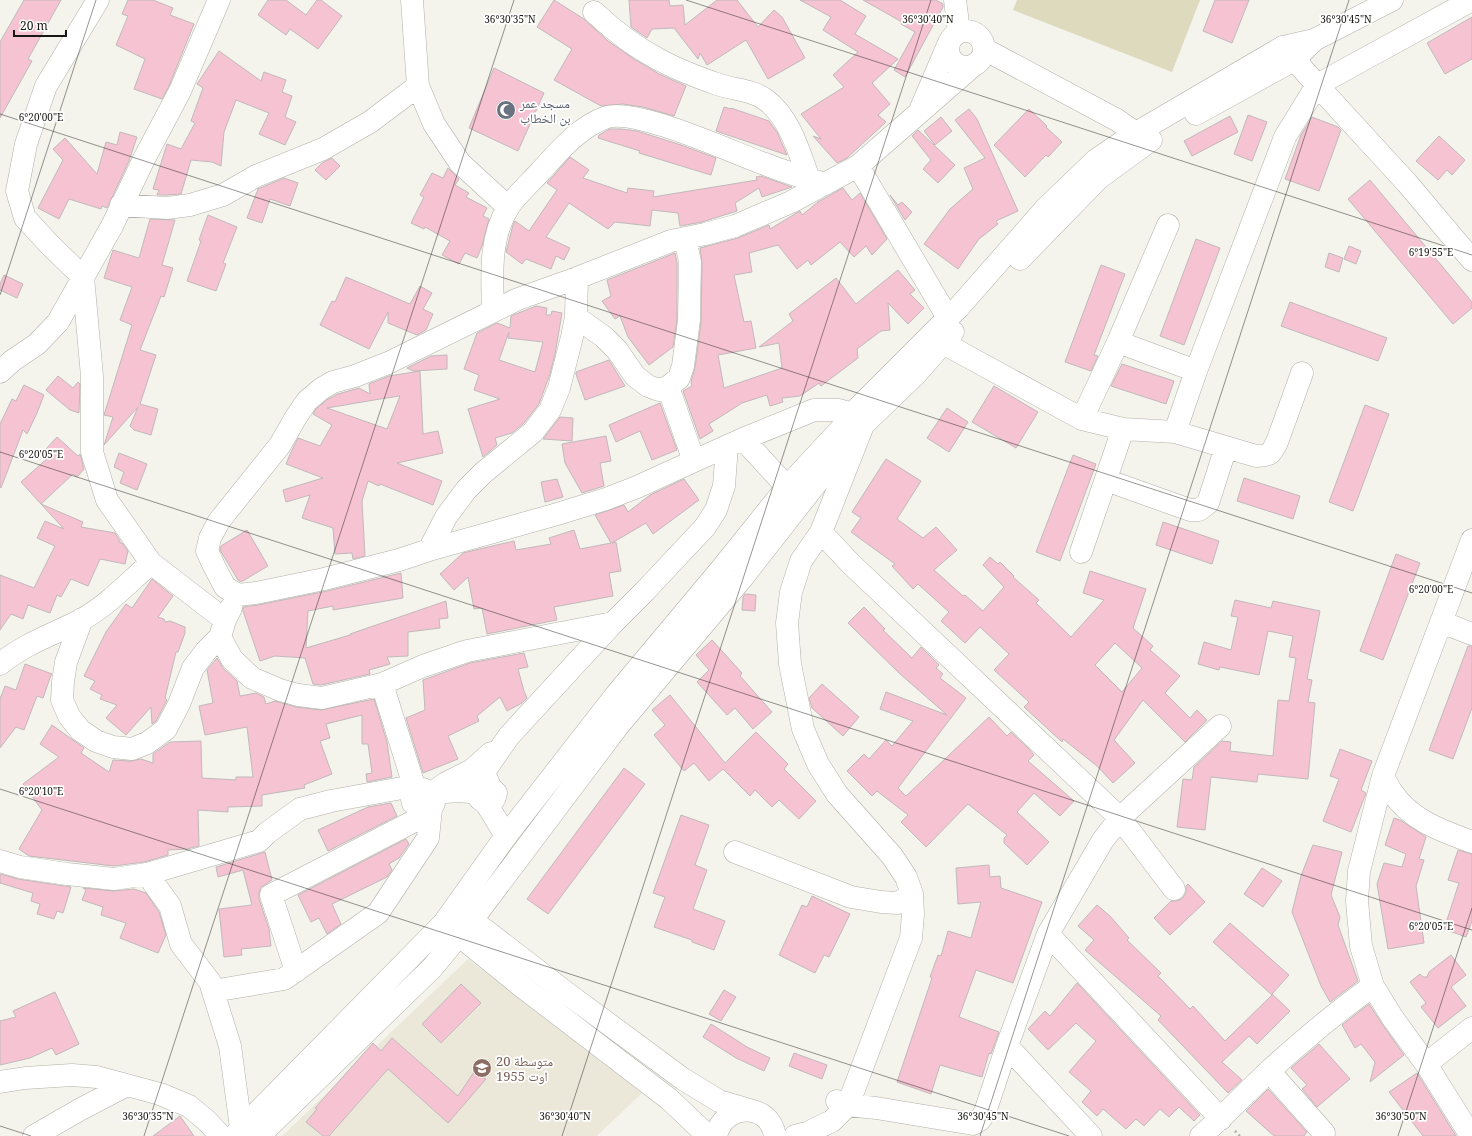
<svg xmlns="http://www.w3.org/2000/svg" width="1472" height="1136" viewBox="0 0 1472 1136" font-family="'Noto Serif','Noto Naskh Arabic',serif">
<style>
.built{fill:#ebe8da}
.green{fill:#dedabe}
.building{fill:#f6c3d3;stroke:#c1b9bb;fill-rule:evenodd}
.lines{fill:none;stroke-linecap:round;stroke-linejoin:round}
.minor-casing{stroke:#b1b0a9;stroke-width:23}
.major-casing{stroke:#b1b0a9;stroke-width:23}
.path{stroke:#aeada8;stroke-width:2.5;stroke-dasharray:2 3;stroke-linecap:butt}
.minor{stroke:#fff;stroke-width:22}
.major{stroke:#fff;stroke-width:22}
.ticks{fill:none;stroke:#181715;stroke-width:1;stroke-opacity:0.45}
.labels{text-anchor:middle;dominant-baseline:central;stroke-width:3.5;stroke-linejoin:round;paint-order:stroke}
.worship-label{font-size:13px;fill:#5b616d;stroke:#fff;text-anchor:start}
.education-label{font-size:13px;fill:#785e54;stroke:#fff;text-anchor:start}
.ticks-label{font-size:10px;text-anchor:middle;fill:#181715;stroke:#fff;stroke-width:3.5;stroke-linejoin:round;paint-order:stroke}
</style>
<rect width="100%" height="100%" fill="#f4f3ec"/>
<path class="built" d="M468,959L642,1093L597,1136H282Z"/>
<path class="green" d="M1017,0H1200L1172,72L1013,10Z"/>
<path class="building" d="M24,0H61L28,59L32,61L0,118V42Z
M128,0H153L173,8L170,15L194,24L169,86L162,99L134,89L145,59L116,45L128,16L122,14Z
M268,0H286L306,15L317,0H321L342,16L318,49L290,29L286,35L258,15Z
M554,0L584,19L608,41L634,59L659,74L686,86L674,116L643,107L623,104L601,106L554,80L572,49L537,27Z
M629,0H669L670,6L683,5L685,25L717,0H737L758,27L774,10L782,17L805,58L768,79L746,40L707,65L700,53L698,59L674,28L652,29L647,38L631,27Z
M800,0H840L866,16L855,34L898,59L872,83L890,104L878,115L886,122L847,158L837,163L813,136L821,139L801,114L844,87L833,75L858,52L823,30L831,17Z
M863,0H936L943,4V7L905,77L894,70L915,32L901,24L902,22Z
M1215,0H1249L1232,43L1203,31Z
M1472,17V59L1445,74L1427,43Z
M219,51L261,81L264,72L286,80L282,92L292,96L285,117L296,122L285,145L259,134L269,113L236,100L224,132L221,166L212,162L191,160L181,194L167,195H157L159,190L153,189L167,144L181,149L195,123L191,121L203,88L197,84Z
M494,68L544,93L518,151L469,128Z
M724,107L731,109V108L769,121L777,132L787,155L716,131Z
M969,109L977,119L1018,211L996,221L998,224L979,239L958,269L924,244L950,209L973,189L964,168L985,158L955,120Z
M1029,109L1047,126L1046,127L1062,142L1048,157L1046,155L1025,177L994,145Z
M1248,115L1267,122L1252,161L1234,154Z
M1230,116L1238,132L1192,156L1184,141Z
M941,117L952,131L935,145L924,131Z
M1312,117L1338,127L1341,130L1319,191L1285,179L1301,135Z
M610,129H621L637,131L681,145L716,158L711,175L639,153L640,151L598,138L599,135Z
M918,130L955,165L938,183L923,169L931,160L912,136Z
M120,132L137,137L129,161L107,208L102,206L101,209L69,199L59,219L38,208L63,160L53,149L65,138L97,174L106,142L117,145Z
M1439,136L1465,160L1452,175L1447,170L1438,180L1416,161Z
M570,157L589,170L583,178L627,193L628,188L654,191L653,197L757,180L756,177L761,176L792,187L762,197L759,188L735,203L737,211L702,222L680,226L678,213L652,210L650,226L615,222L608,229L569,203L546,237L570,248L564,260L556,256L551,269L526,259L522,264L506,252L513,225L515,221L529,231L557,190L547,183Z
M332,158L340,166L326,180L315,170L322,163Z
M448,168L459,179L455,185L469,193L466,197L487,208L483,216L489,219L482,246L477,258L465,253L459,264L442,255L450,241L425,227L424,229L411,223L424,197L420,195L432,173L443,178Z
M284,178L298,183L290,206L270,199L262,223L247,218L258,189Z
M1370,180L1472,302V308L1453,324L1348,199Z
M843,188L852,200L860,193L887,239L872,255L866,246L854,257L840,242L811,265L808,260L797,269L778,245L749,253L752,272L734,275L744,322L751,321L756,348L718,355L724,388L782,368L779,343L759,347L793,321L789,314L836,278L856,304L898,270L915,290L910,294L924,308L908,324L888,303L890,330L881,331L857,349L858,358L821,386L819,383L800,396L782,398L783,402L770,406L767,395L742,403L709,424L713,431L700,439L683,391L692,386L691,382L695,368L701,322L702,262L700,248L738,238L769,225L770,229L800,211L802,215L818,202Z
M890,195L898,205L902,202L912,212L905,220Z
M208,215L237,227L223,263L226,264L216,291L187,281L201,241L199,240Z
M150,219L175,220L162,265L173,268L164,297L161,296L140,350L156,355L140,404L158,409L151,435L134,430L130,426L138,407L104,445L113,417L104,415L132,325L120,320L132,287L104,278L113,250L139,258Z
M1196,239L1220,248L1184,345L1160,336Z
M1349,246L1361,251L1356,264L1344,259Z
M675,253L677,263V319L673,347L649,365L628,337L620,316L615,319L602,301L611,296L607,280Z
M1329,253L1343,258L1339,272L1325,267Z
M1101,265L1125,274L1094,355L1098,356L1091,371L1065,362Z
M4,275L23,284L17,298L0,290V284Z
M346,277L410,304L420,286L432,293L423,309L433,314L426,330L417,335L388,323V312L369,349L320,325L332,301L335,302Z
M1290,302L1387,338L1378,361L1281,326Z
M536,306L547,308L546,315H551L552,311L562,313L555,354L550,374L539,404L524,423L512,433L495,438L497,445L483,457L468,409L500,399L474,390L479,375L464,369L477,333L497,323L510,328L511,316ZM509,332L508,338L543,342L535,372L499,360Z
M447,355V369L413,371L407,368L431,356Z
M609,360L625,386L585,400L576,374V372Z
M1122,364L1174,381L1166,404L1111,386Z
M420,371L423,434L438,431L443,453L397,463L442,481L433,505L380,484L379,486L368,481L362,501L365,556L353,559L352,553L335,554L333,528L302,518L310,495L286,502L283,490L323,478L286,464L291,452L298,438L320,446L332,425L313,414L316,409L328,399L338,394L359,388L370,394L369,384L389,376ZM400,396L387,429L327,408L380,399Z
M58,376L73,388L78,382L80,384L79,413L70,410L46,390Z
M24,385L44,395L37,413L27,434L23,430L1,488L0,487V424L12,399L16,401Z
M994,386L1038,412L1016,448L972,422Z
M660,403L677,450L652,460L640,431L616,442L609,425Z
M1365,405L1389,414L1353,511L1329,502Z
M947,408L968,422L949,452L927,438Z
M560,417L573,418L572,441L543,439Z
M606,436L611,461L600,463L604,486L582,493L565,463L562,444Z
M57,437L78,456L80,454L84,469L77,477L73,474L41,504L21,482L51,455L45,450Z
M119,453L147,464L137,490L120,483L124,472L114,467Z
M1073,455L1096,464L1060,561L1036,552Z
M886,459L921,481L897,519L923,538L936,527L957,550L934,570L963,596L965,595L983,611L1004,587L983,565L990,557L998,564L1000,562L1014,576L1013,577L1039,600L1036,603L1071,637L1104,600L1083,593L1090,571L1146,589L1133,628L1153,646L1150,650L1180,676L1165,693L1190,718L1197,710L1207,720L1185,742L1143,700L1114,740L1135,763L1113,783L1097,766L1063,739L1062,742L1024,707L1029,702L994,670L1009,654L980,627L965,643L941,621L949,612L918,584L913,589L892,566L895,564L851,532L861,518L852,512ZM1115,643L1142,668L1122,692L1095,665Z
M1244,478L1300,496L1293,519L1237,501Z
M557,479L563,497L545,502L541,482Z
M684,479L699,500L653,534L646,523L612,543L616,542L621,571L609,573L613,596L554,607L557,620L487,634L482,608L474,609L468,577L454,590L440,574L463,553L488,547L514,541L516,550L551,544L549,538L574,530L580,549L611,543L595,515L624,505L628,512L650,495Z
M41,504L83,522L81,527L115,533L120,541V543H122L128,551L125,564L100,559L88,586L71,579L61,597L57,595L50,613L28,605L23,619L11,614L0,630V575L34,588L55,546L37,538L45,521L64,529Z
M1163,522L1219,541L1212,564L1156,545Z
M247,530L268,566L241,582L238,580L220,550L221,546Z
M1396,554L1420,563L1383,660L1360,651Z
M401,573L403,598L333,610V606L308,611L306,648L350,635V634L446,601L448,618L439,619L440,628L408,632V656L387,657L390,664L369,670L370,674L321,685L313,684L305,658L275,656L260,661L243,611V607L258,605L327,591Z
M152,579L173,596L158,617L164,619L165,622L170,621L185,627V633L178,652H176L165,698L167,700L156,721L152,724L151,707L126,735L106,718L117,705L100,699L102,695L90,689L95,681L84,676L106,632L126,604L132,608Z
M745,594L756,595L755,611L742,610L743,597Z
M1235,600L1271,608L1273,601L1320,611L1307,679L1312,680L1308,702L1315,703L1308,779L1258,774L1257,782L1211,777L1205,830L1177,827L1183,779L1192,780L1194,767L1222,741L1231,742L1230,751L1273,756L1278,700L1289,701L1296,658L1289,657L1293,636L1268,631L1259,675L1220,667L1219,670L1198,664L1204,642L1231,650L1238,617L1231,616Z
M864,607L885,629L883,630L912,658L921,647L939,665L936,668L943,674L940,678L966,698L898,788L906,796L989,717L1007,736L1011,732L1029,749L1034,755L1028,761L1074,801L1060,816L1034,793L1017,812L1049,842L1027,865L1004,843V838L1007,835L968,804L926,847L901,822L908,815L877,791L872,796L847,771L864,754L869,759L886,740L892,746L913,721L880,709L886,692L947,715L899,673L848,623Z
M712,640L742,673L740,676L772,712L753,729L735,708L727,715L697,682L709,670L696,655Z
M1468,646H1472V708L1453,759L1429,750Z
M524,653L528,667L518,669L524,691L527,698L522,703L507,711L500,697L477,716L479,721L448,736L458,759L423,773L406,718L425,710L423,680L470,663Z
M217,658L223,668L237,681L240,696L256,693L264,697L266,704L275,701L296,707L321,710L374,699L387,742L392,777L367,782L366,774L372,773L368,744H362V715L326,724L330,738L320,741L332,774L304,785L305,788L262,795V806L228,807V812L198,810L199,846L187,849L168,850V855L144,862L114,866L29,856L19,849L42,810L23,784L59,757L40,744L52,725L84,748L81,753L109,772L113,760L131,761L141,759L153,763V754L170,742L201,741L202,778L236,780V777H253L247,727L205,735L199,706L213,703L207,670Z
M25,664L52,674L51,675L43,698L37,696L24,730L16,727L0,748V699L5,686L16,690Z
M822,684L859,717L843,736L812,708L809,698Z
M670,695L725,763L756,732L788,764L784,769L816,801L799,819L779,800L772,807L755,790L750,796L723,769L709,781L694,763L684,771L654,735L665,725L652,710Z
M1340,749L1372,761L1361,790L1366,793L1351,832L1323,821L1339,779L1330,776Z
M624,768L645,784L548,914L527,899Z
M391,803L397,816L328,851L318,830L368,807Z
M681,815L709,825L695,865L707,870L693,909L725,921L714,950L692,942V940L654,927L665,897L653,893Z
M1394,818L1400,820L1426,837L1419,859L1424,860L1416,886L1424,943L1388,949L1377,884L1384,863L1402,867L1406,854L1385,845Z
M406,839L409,844L399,858L389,864L392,870L387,877L332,904L341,924L327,934L319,918L311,922L298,895Z
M1313,845L1342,852L1331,895L1340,917L1338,925L1358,981L1330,1002L1321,986L1292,912L1301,876Z
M1458,850L1472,854V921L1466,937L1444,929L1459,883L1448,880Z
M265,852L272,880L261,887L259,893V899L269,929L271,946L241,949L242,955L224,957L219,909L252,905L243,870L218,877L216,867Z
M989,865L990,877L1000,876L1001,888L1042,902L1013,983L976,970L959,1017L999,1032L991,1054L989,1053L982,1077L940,1065L931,1094L897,1082L932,978L930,977L938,955L941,956L948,931L971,938L981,902L958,904L956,868Z
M1262,868L1282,881L1263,907L1244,894Z
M0,874L18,879L71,887L63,913L57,911L54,919L37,914L40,904L31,901L33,893L0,883Z
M1188,884L1205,902L1170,935L1154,918L1171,901H1176L1182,899L1186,893V886Z
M83,888L113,891L134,889L146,893L159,912L166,935L158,953L120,938L126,923L101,915L103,907L82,900L86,890Z
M812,896L850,914L829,957L824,955L815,973L779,955L802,905L807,907Z
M1097,905L1110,916L1129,938L1127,940L1161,973L1158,976L1190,1009L1193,1006L1225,1041L1272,995L1213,942L1230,923L1289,975L1272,994L1290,1011L1257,1044L1249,1036L1222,1062L1242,1080L1228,1093L1158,1020L1161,1016L1085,950L1094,940L1078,926Z
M1451,955L1466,975L1451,987L1466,1006L1438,1028L1421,1007L1426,1003L1410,982L1420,974L1423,977H1427L1429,972Z
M1077,983L1200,1115L1194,1121L1179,1107L1169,1117L1160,1109L1144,1126L1136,1119L1126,1129L1103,1109L1097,1116L1082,1102L1091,1091L1069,1072L1096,1041L1076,1023L1048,1050L1028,1029L1045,1011L1050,1016Z
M461,984L481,1003L441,1043L422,1024Z
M724,990L736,997L721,1021L709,1014Z
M55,992L79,1044L56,1055L52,1048L30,1058L0,1065V1021L16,1017L13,1011Z
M1369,1004L1382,1024L1404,1055L1370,1082L1375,1062L1361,1044L1355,1048L1342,1025Z
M711,1024L747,1047L770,1058L764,1071L736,1058L703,1037Z
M392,1038L458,1096L474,1072L486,1079L448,1123L388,1069L329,1136H323L306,1122L317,1109L315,1108L373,1043L381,1051Z
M1319,1044L1350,1079L1317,1107L1302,1089L1307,1085L1291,1068Z
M794,1053L827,1065L822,1079L789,1066Z
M1417,1073L1456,1136H1423L1389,1092Z
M1268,1089L1307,1132L1304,1136H1274L1246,1111Z
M180,1116L194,1136H153Z"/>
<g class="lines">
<defs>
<path id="minor" d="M98,0L46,86L26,144L17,191L25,218L50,245L83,277L92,376V452L107,500L151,563L225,620
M412,0L418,86L434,124L460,163L508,207
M955,0L959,31
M1472,0L1317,85L1407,183L1472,260
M594,12C612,29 635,47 658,59C676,69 697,77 717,84C733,90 751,89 766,100C790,118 799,152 809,179
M948 49a18 18 0 1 1 36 0a18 18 0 1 1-36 0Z
M984,49L1117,120L1137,134L1145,144
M921,108L948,45
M858,166L948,318
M121,205L167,208L190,205L223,195L256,176L323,149L370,122L418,86
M493,311C492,277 489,238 508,208C515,196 531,182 540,172C559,151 580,126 607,117C637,108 733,153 765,164C785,172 805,178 825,184
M576,317L604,337L617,350L635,376L648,386L659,390L668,387L679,378L683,366L689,320L690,262L685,238
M931,335L943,343L1082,419L1123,429L1175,432L1256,456C1270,456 1271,454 1277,442L1302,373
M1118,342L1196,371
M0,372L12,361L37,344L58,322L112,226L144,159L180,91L219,0
M668,387L694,461L637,487L606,499L554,515L429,550L399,560L324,579L256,593L238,595L225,587L215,568L207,551L210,538L219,521L280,445L296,417L307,401L321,389L333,382L355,376L388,363L518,299L577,278L671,241L705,234L735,226L791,202L858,166L975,64
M1082,419L1118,342L1168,225
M1175,432L1196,371L1285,137L1317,85L1283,47
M743,439L787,487
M694,461L743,439L814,410H839L852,414
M1106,480L1190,510H1199L1208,503L1226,447
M821,532L851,564L1120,818L1174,889
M1472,540L1383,776C1386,781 1388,787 1392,792C1410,820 1442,831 1472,842
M429,550L446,517L466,490L483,473L533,432L550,410L559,388L572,337L576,317L577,278
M1081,552L1123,429
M231,608L225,620L220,637L232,659L252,678L280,690L298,695L322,698L382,684L423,666L467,651L613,623
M82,619L66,662L63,682L62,700L69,716L80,730L96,741L113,747L132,749L147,743L166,729L179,704L193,668L206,651L220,637
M1441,622L1472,634
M0,664C24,644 54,634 81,620C107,606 128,583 151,563
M382,684L416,792L412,799L413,803
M484,772L490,787L496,793C495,800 493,802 486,803L480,799V791L485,787
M1383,776L1359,871L1357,901L1361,946L1373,986L1392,1017L1426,1064L1471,1136
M480,791L484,772L509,736L613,623L645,591L705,527L716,510L724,486L727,446
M486,803L506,836
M735,852L851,897L881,902L898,903L912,894
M0,861L20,867L67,874L114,879L147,874L259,841L267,833L300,809L331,801L402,788L416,792L423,789L432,793L459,791L480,793
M147,874L170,906L181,944L210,982L230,1046L241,1128
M458,907L472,920L568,994L683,1079L719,1101L753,1111
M445,924L520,985L669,1099L708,1136
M1048,934L1221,1119
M296,971L271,895L420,818
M213,991L284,979L378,913L428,838L431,809L434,803L432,793L446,783L472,770L491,753
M1007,1046L1091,1136
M1426,1064L1472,1028
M1269,1071L1324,1133
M0,1082L25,1078L72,1075L97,1077L160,1094L189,1106L207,1121L221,1136
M837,1101L848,1105L876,1108L973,1124L980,1120L985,1112L1007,1046L1048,934L1103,840L1120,818L1220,726
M34,1136L81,1109L127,1085
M716,1136C724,1102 770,1102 775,1136
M795,1136L807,1133L832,1121L848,1105L911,938L913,914L912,894L906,877L892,856L837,794L818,764L803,729L790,664L787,623L791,592L801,561L821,532L862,428
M1201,1136C1225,1115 1246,1093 1269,1071C1302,1041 1336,1012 1373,986"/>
<path id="major" d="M1196,114L1294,60L1314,40
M1020,259L1099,178L1151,140
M854,412L959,307L1046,208L1096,160L1131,136L1283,47L1314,40L1392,0
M865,423L916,374L953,332
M234,1136L444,923L506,836L615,696L722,568L787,487L852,417
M259,1136L432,968L472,920L618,726L743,577L861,426C874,419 863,404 852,414V422L856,425L861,426"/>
</defs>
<use href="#minor" class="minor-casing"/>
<use href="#major" class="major-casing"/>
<path class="path" d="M1235,1131L1240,1136"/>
<use href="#minor" class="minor"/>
<use href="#major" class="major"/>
</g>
<path class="ticks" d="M686,0L1472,255M0,114L1472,593M0,295L96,0M0,452L1472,930M0,789L1069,1136M0,1126L31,1136M144,1136L514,0M562,1136L931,0M980,1136L1349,0M1398,1136L1472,908"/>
<defs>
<symbol id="mosque-disc" viewBox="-11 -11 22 22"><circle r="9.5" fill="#6b7280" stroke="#fff"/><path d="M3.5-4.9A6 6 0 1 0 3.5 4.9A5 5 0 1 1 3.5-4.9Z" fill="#fff"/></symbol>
<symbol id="school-disc" viewBox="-11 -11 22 22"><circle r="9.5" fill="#8d6e63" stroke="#fff"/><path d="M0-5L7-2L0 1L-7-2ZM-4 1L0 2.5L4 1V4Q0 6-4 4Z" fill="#fff"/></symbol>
</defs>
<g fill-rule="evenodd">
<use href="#mosque-disc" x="495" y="99" width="22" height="22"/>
<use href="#school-disc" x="471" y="1057" width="22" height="22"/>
</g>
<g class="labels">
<g class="worship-label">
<text x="520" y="103">مسجد عمر<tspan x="520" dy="15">بن الخطاب</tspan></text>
</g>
<g class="education-label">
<text x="496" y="1061">متوسطة 20<tspan x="496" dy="15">اوت 1955</tspan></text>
</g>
</g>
<g class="ticks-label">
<text x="510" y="23">36°30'35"N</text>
<text x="928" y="23">36°30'40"N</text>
<text x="1346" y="23">36°30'45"N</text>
<text x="41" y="121">6°20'00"E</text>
<text x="1431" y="256">6°19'55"E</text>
<text x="41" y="458">6°20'05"E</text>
<text x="1431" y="593">6°20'00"E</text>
<text x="41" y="795">6°20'10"E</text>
<text x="1431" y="930">6°20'05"E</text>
<text x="148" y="1120">36°30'35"N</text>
<text x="565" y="1120">36°30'40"N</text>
<text x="983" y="1120">36°30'45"N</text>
<text x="1401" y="1120">36°30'50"N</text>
</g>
<path d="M14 30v6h52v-6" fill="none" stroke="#181715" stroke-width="2"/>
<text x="20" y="30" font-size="12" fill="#181715" stroke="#ffffff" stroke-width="3" paint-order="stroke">20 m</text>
</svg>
